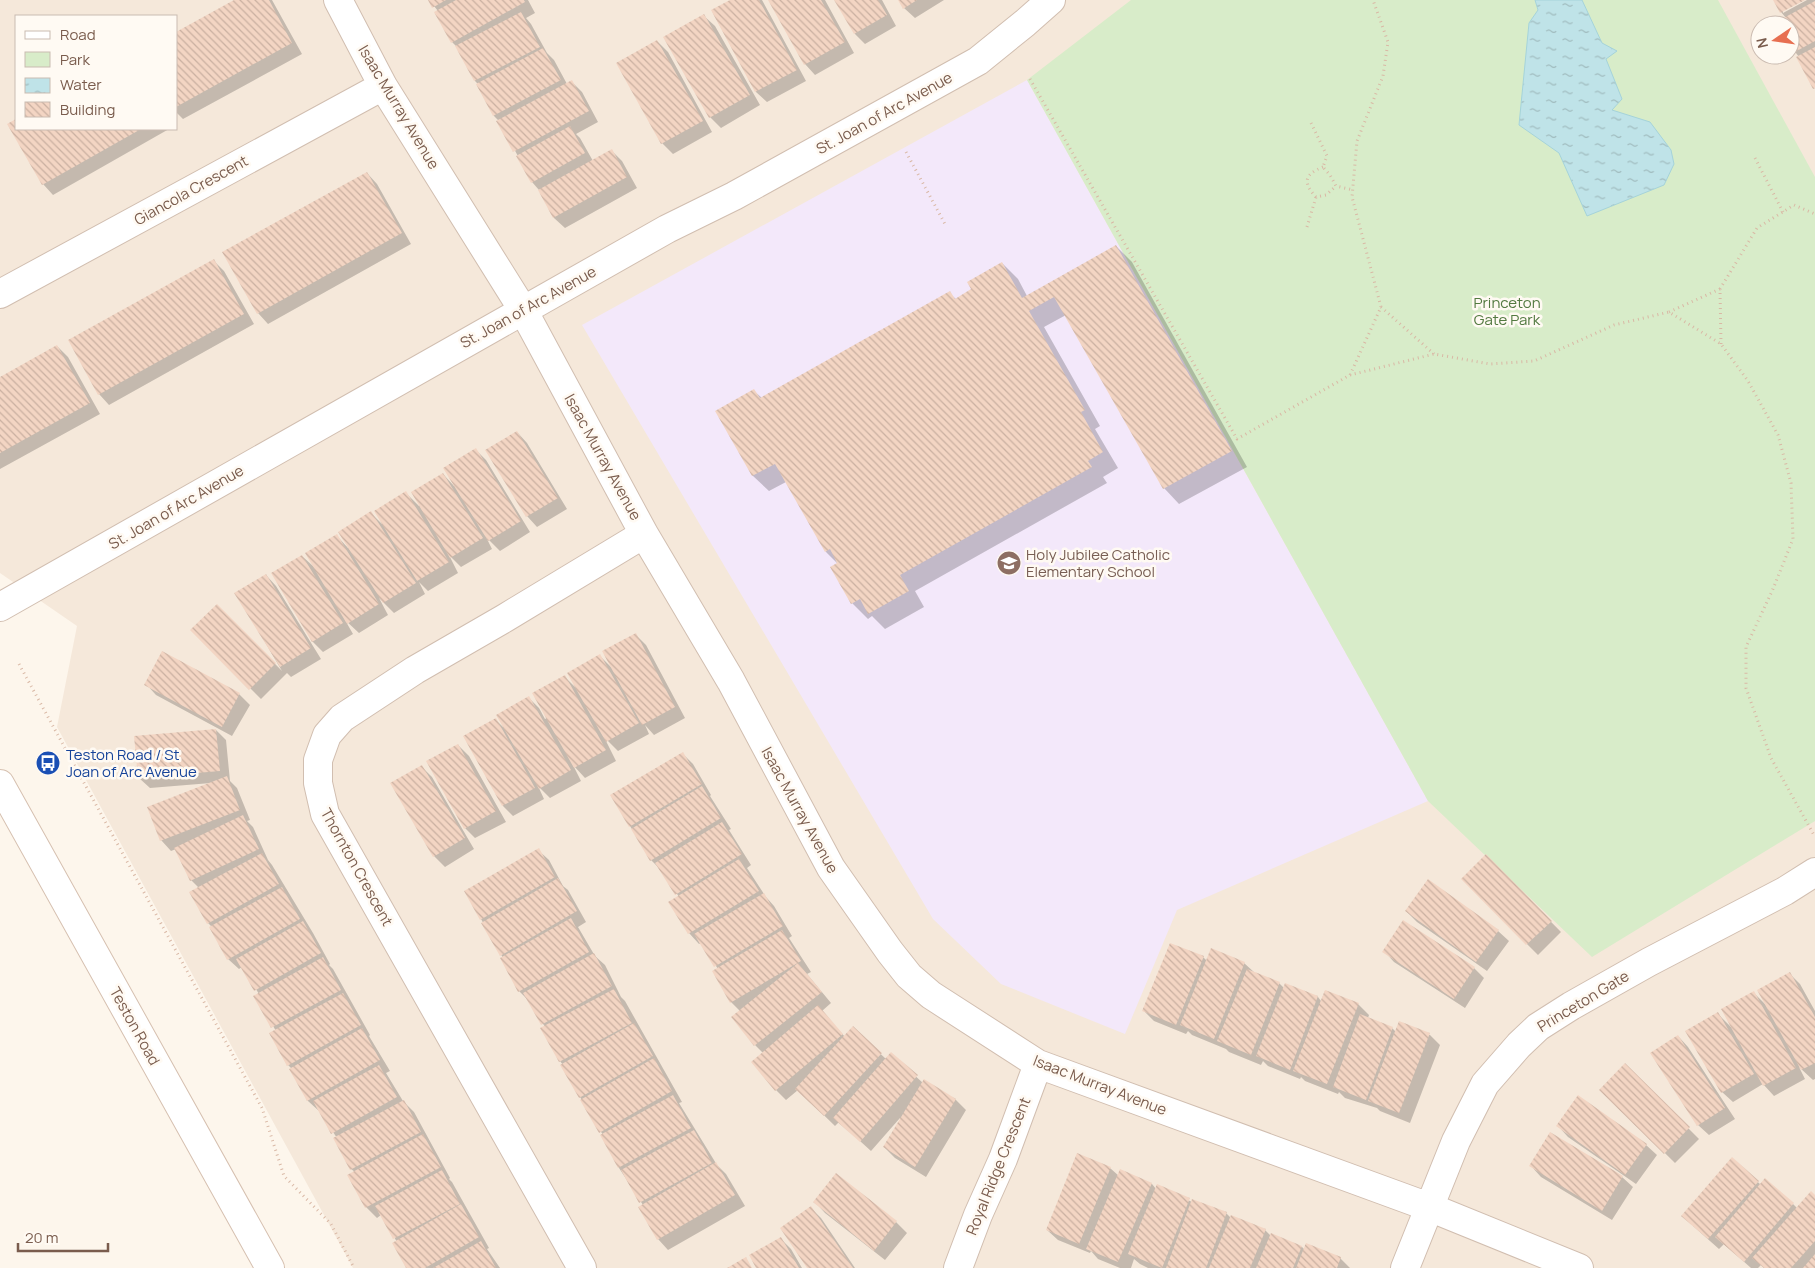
<svg xmlns="http://www.w3.org/2000/svg" width="1815" height="1268" viewBox="0 0 1815 1268" font-family="Manrope,sans-serif">
<style>
.residential{fill:#f5e8da;fill-rule:evenodd}
.education{fill:#f3e8fa}
.park{fill:#d8ecc9}
.water{fill:url(#water-ripples);stroke:#a5d3da}
.shadow{fill:#0003}
.building{fill:url(#building-back-hatch)}
.lines{fill:none;stroke-linecap:round;stroke-linejoin:round}
.minor-casing{stroke:#d1beb0;stroke-width:30}
.tertiary-casing{stroke:#d1beb0;stroke-width:30}
.secondary-casing{stroke:#d6c0b0;stroke-width:30}
.path{stroke:#d9b8a5;stroke-width:3;stroke-dasharray:1 4;stroke-linecap:butt}
.minor{stroke:#fff;stroke-width:28}
.tertiary{stroke:#fff;stroke-width:28}
.secondary{stroke:#fff;stroke-width:28}
.labels{text-anchor:middle;dominant-baseline:central;stroke-width:5;stroke-linejoin:round;paint-order:stroke}
.street-label{font-size:15px;fill:#7a5c4d;stroke:#fffaf3}
.park-label{font-size:15px;fill:#537a41;stroke:#fffaf3}
.education-label{font-size:15px;fill:#785e54;stroke:#fffaf3;text-anchor:start}
.transit-label{font-size:15px;fill:#164399;stroke:#fffaf3;text-anchor:start}
</style>
<defs>
<pattern id="water-ripples" width="26" height="14" patternUnits="userSpaceOnUse" patternTransform="scale(1.25)"><rect width="26" height="14" fill="#bfe3e8"/><path d="M2 4q2-2 4 0t4 0M15 11q2-2 4 0t4 0" fill="none" stroke="#a0bbbe"/></pattern>
<pattern id="building-back-hatch" width="6" height="6" patternUnits="userSpaceOnUse" patternTransform="scale(1.25)"><rect width="6" height="6" fill="#f3d5c3"/><path d="M-1 5l2 2M0 0l6 6M5-1l2 2" fill="none" stroke="#cab0a1"/></pattern>
</defs>
<rect width="100%" height="100%" fill="#fdf6ec"/>
<path class="residential" d="M0,0H1815V1268H353L57,727L77,626L0,573ZM16,16H176V129H16ZM1760,25H1790V55H1760Z"/>
<path class="education" d="M1027,80L1428,801L1177,910L1125,1034L1001,984L933,919L582,325Z"/>
<path class="park" d="M1131,0H1718L1815,177V821L1592,957L1428,801L1027,80Z"/>
<path class="water" d="M1535,0H1582L1602,43L1617,51L1606,59L1622,99L1612,110L1650,122L1671,150L1674,164L1664,185L1587,216L1559,153L1519,125L1529,23L1538,10Z"/>
<path class="shadow" d="M236,0H272L302,54L183,119L176,112V33Z
M429,0H528L535,13L526,18L531,24L547,53L554,60L567,84L572,82L582,92L598,122L576,134L580,138L593,161L612,151L622,161L637,188L565,228L554,218L539,190L532,182L499,121L494,116L477,85L478,84L475,81L458,48L452,42L438,11Z
M732,0H762L806,81L767,102L756,92L712,11Z
M769,0H825L854,53L815,75L805,64Z
M835,0H882L896,26L865,44L855,34Z
M900,0H944L915,18L904,8Z
M1774,0H1802L1783,10V13L1807,0H1815V89L1799,57L1790,45V25H1779L1786,18L1781,12Z
M704,16L715,26L760,105L721,128L710,117Z
M657,41L668,52L712,132L673,154L662,143L618,63Z
M16,120V129H169L53,195L43,184L9,124Z
M367,173L377,184L411,244L268,324L258,313Z
M1116,246L1132,262L1247,467L1179,504L1164,488L1066,315L1044,327L1100,426L1095,429L1118,468L1103,477L1107,483L915,591L924,607L885,629L872,616L868,619L852,603L838,564L826,552L786,482L769,491L753,476L717,412L754,391L762,398L949,293L956,299L973,290L1002,263L1018,279L1027,296Z
M213,260L224,271L254,324L109,405L99,394Z
M57,346L68,357L100,414L0,469V378Z
M517,432L527,443L567,509L537,527L527,516Z
M475,449L486,460L530,532L500,551L486,537L492,549L461,567L449,555L458,573L428,591L419,582L425,594L394,613L379,598L388,615L359,633L345,620L353,634L323,652L312,641L302,556L314,567L337,536L348,548L371,513L382,524L406,493L419,506L443,474L454,486Z
M266,575L276,586L321,659L291,677L287,673L261,699L192,630L217,605L282,671L236,593Z
M636,635L646,645L685,718L654,735L645,725L649,734L618,751L604,737L616,761L585,778L573,765L581,781L550,798L538,786L544,799L513,816L503,806L465,737L496,720L503,727L529,698L539,708L545,719L547,718L565,677L576,688L600,656L612,668Z
M146,684L239,694L250,705L232,736L156,695Z
M216,730L226,740L230,781L237,788L250,820L247,821L253,827L268,860L272,865L313,933L330,964L329,965L333,969L370,1035L369,1036L390,1071L386,1073L403,1101L414,1112L450,1178L449,1179L452,1182L489,1248L487,1249L500,1268H408L397,1242L381,1215L377,1218L366,1207L355,1172L351,1169L337,1138L319,1111L308,1101L291,1069H292L288,1065L276,1031L255,996L259,994L242,967L239,969L228,959L212,927L208,923L199,888L191,880L176,849L171,851L161,840L211,783L150,788L139,778Z
M458,745L469,756L506,822L475,838L465,828Z
M682,753L693,764L711,795L710,796L731,829L729,830L751,865L747,868L766,897L774,906L792,936L789,938L811,972L807,974L831,1003L822,1011L845,1037L853,1028L886,1059L891,1054L923,1083L956,1100L966,1110L926,1177L895,1158L884,1147L901,1119L900,1118L871,1151L839,1122L835,1126L798,1090L786,1100L776,1090L763,1053L755,1045L740,1011L731,1002L718,969L701,943L699,944L689,933L679,897L662,871L651,860L630,826Z
M421,766L432,777L474,849L445,867L434,856Z
M538,850L549,860L563,886L568,890L586,922L578,927L595,956L605,965L621,997L625,1001L682,1102L679,1103L717,1165L726,1174L745,1206L668,1250L658,1239L643,1205L619,1168L602,1136L603,1135L580,1097L563,1065L560,1061L545,1027L529,1001L519,991L503,958L481,919Z
M1486,856L1561,932L1538,955L1462,879Z
M1406,911L1498,931L1509,941L1487,971L1417,922Z
M1384,951L1474,968L1484,978L1465,1008L1394,962Z
M1203,957L1207,961L1244,963L1255,973L1279,983L1284,988L1286,985L1318,997L1321,1001L1325,991L1358,1004L1369,1015L1368,1018L1392,1028L1396,1032L1400,1023L1430,1035L1440,1045L1410,1123L1380,1111L1377,1108L1345,1098L1339,1092L1338,1094L1305,1081L1301,1077L1300,1079L1268,1066L1263,1061L1261,1065L1229,1052L1226,1049L1192,1035L1188,1031L1186,1034L1154,1021L1144,1011Z
M1789,973L1800,984L1815,1011V1079L1813,1080L1799,1067L1805,1079L1774,1096L1763,1084L1733,1102L1722,1092L1718,1014L1731,1027L1754,993L1766,1005Z
M1678,1036L1688,1047L1735,1119L1709,1135L1698,1125Z
M1625,1065L1699,1139L1675,1163L1601,1090Z
M1558,1126L1646,1145L1657,1155L1636,1184L1568,1137Z
M1733,1159L1761,1185L1793,1204L1797,1208L1815,1197V1268H1764L1761,1265L1758,1268H1751L1724,1244L1719,1249L1693,1226Z
M1531,1166L1622,1177L1633,1187L1612,1220L1541,1177Z
M1110,1168L1119,1176L1121,1171L1152,1184L1156,1189L1158,1186L1192,1202L1226,1213L1231,1218L1265,1230L1271,1236V1234L1302,1247L1305,1250L1340,1258L1350,1268H1148L1140,1264L1134,1259L1131,1268H1120L1098,1259L1091,1251L1090,1253L1058,1240L1047,1230Z
M836,1175L896,1222L907,1233L885,1260L825,1213L815,1202Z
M811,1208L821,1218L855,1268H809Z
M781,1239L791,1249L802,1268H758Z"/>
<path class="building" d="M234,0H269L292,43L176,107V32Z
M428,0H446L432,8Z
M456,0H524L525,2L451,43L434,12Z
M730,0H759L797,70L755,92L711,10Z
M768,0H821L845,42L804,65Z
M834,0H878L887,15L854,34Z
M898,0H917L903,9Z
M1773,0H1805L1780,13Z
M1815,1V41L1793,53L1790,47V25H1778L1776,22Z
M521,12L540,47L474,81L455,46Z
M704,14L750,95L709,118L663,37Z
M657,40L703,121L661,144L616,63Z
M1815,47V88L1813,89L1796,57Z
M543,48L561,80L493,116L476,84Z
M572,80L589,111L513,152L496,121Z
M16,119V129H141L42,185L7,124Z
M570,126L585,153L531,183L516,156Z
M612,149L627,177L553,218L538,190Z
M367,172L402,233L257,314L222,252Z
M1116,245L1232,451L1163,489L1054,297L1029,311L1085,410L1081,412L1103,452L1088,461L1092,467L900,575L909,591L868,614L860,599L851,604L830,567L837,563L830,549L825,552L775,464L752,476L715,411L754,389L760,398L950,291L955,299L971,289L967,282L1002,262L1022,298Z
M214,259L244,314L98,395L68,340Z
M57,345L90,403L0,453V377Z
M517,431L558,498L526,517L485,450Z
M476,448L521,521L488,541L443,468Z
M443,473L483,538L450,558L411,492Z
M406,491L449,562L417,581L374,511Z
M371,511L416,583L383,603L338,532Z
M337,534L379,604L347,624L305,553Z
M302,555L343,623L312,642L271,573Z
M266,574L311,648L280,667L234,593Z
M217,604L276,663L249,690L190,630Z
M636,633L675,707L642,725L602,651Z
M162,651L240,693L222,727L144,685Z
M600,654L639,723L606,742L567,673Z
M565,675L606,750L574,768L532,693Z
M529,696L571,770L539,789L496,715Z
M496,718L535,788L502,806L463,736Z
M216,729L220,771L138,778L134,736Z
M458,744L496,811L464,829L426,761Z
M683,752L702,784L629,827L610,795Z
M422,765L465,838L433,857L390,783Z
M227,776L240,810L160,841L147,807Z
M702,786L721,818L650,861L631,829Z
M243,815L259,849L190,881L174,848Z
M722,822L742,854L675,895L655,863Z
M539,848L555,877L480,920L464,891Z
M262,853L279,884L207,924L189,892Z
M1486,854L1552,921L1526,945L1461,879Z
M739,859L759,891L688,934L668,902Z
M558,878L577,911L500,956L481,923Z
M1428,879L1499,930L1476,962L1405,911Z
M282,887L300,919L227,960L209,927Z
M764,893L783,926L714,967L694,934Z
M571,918L589,952L518,992L500,958Z
M1403,920L1475,967L1454,999L1382,952Z
M303,921L321,953L254,991L236,959Z
M782,930L801,961L730,1003L712,971Z
M1170,943L1204,956L1176,1025L1142,1011Z
M1211,948L1245,962L1214,1039L1180,1025Z
M594,953L612,986L541,1025L523,993Z
M323,957L341,990L271,1028L253,996Z
M798,963L822,992L754,1046L731,1017Z
M1247,969L1280,982L1251,1055L1217,1041Z
M1790,972L1815,1017V1063L1801,1070L1757,990Z
M1285,983L1318,996L1290,1070L1256,1056Z
M614,989L632,1023L559,1062L540,1028Z
M1325,990L1359,1003L1327,1084L1293,1071Z
M1754,991L1796,1068L1763,1086L1721,1009Z
M343,993L361,1025L287,1066L269,1033Z
M818,1005L843,1034L775,1091L751,1062Z
M1718,1012L1754,1074L1721,1093L1685,1031Z
M1360,1014L1393,1027L1366,1100L1333,1087Z
M1399,1021L1430,1033L1399,1113L1368,1101Z
M634,1023L653,1056L579,1098L560,1065Z
M853,1026L882,1053L824,1116L795,1089Z
M362,1028L380,1060L307,1101L289,1069Z
M1678,1035L1725,1108L1697,1126L1650,1053Z
M891,1052L918,1075L860,1142L833,1118Z
M654,1058L672,1091L599,1133L580,1100Z
M1625,1063L1690,1127L1664,1154L1599,1090Z
M379,1065L397,1097L331,1134L313,1101Z
M924,1079L956,1099L915,1167L883,1147Z
M673,1095L691,1128L618,1168L600,1135Z
M1578,1095L1647,1144L1625,1175L1556,1126Z
M404,1100L421,1132L350,1170L333,1138Z
M694,1130L712,1163L639,1203L621,1170Z
M1550,1132L1623,1176L1602,1211L1529,1166Z
M423,1134L441,1167L365,1208L347,1175Z
M1077,1153L1111,1167L1079,1244L1046,1230Z
M1732,1157L1759,1181L1708,1239L1681,1216Z
M716,1162L735,1195L657,1240L638,1207Z
M1120,1169L1152,1183L1118,1262L1086,1249Z
M442,1170L460,1204L393,1239L375,1206Z
M836,1173L897,1221L874,1251L813,1202Z
M1765,1178L1794,1203L1744,1262L1715,1237Z
M1157,1184L1190,1198L1162,1268L1128,1254Z
M1811,1191L1815,1195V1241L1791,1268H1764L1752,1258Z
M1192,1199L1227,1212L1206,1268H1166Z
M461,1204L479,1237L425,1268H406L392,1243Z
M811,1206L853,1268H807L780,1228Z
M1231,1215L1266,1229L1250,1268H1209Z
M1271,1233L1302,1246L1293,1268H1256Z
M781,1237L799,1268H756L749,1255Z
M481,1241L496,1268H433Z
M1306,1243L1341,1257L1337,1268H1296Z
M1815,1254V1268H1803Z
M746,1257L752,1268H727Z"/>
<g class="lines">
<defs>
<path id="minor" d="M338,0L383,86L523,310L644,534L731,681L831,868L890,952L909,976L931,995L1038,1064L1429,1207L1579,1268
M0,294L383,86
M582,1268L325,814L318,783V760L327,735L342,718L415,670L505,618L644,534
M958,1268L978,1215L1003,1159L1038,1064
M1405,1268L1456,1141L1485,1084L1519,1045L1538,1027L1571,1006L1649,962L1785,891L1815,872"/>
<path id="tertiary" d="M0,607L667,229L734,196L978,61L1025,23L1051,0"/>
<path id="secondary" d="M0,784L270,1268"/>
</defs>
<use href="#minor" class="minor-casing"/>
<use href="#tertiary" class="tertiary-casing"/>
<use href="#secondary" class="secondary-casing"/>
<path class="path" d="M1030,79L1237,439L1350,375L1434,354L1490,364L1534,361L1614,325L1669,312L1721,344L1748,381L1778,435L1791,483L1793,539L1773,589L1746,647V688L1771,758L1815,837
M1311,123L1327,156L1323,167L1330,175L1336,186L1353,190
M906,152L945,224
M1755,158L1783,212
M1323,167C1305,174 1302,182 1316,197L1326,195L1336,186
M1307,227L1316,197
M1381,307L1434,354
M1669,312L1720,289
M1721,344L1720,289L1757,228L1794,205L1815,214
M1350,375L1381,307L1352,197L1357,141L1383,76L1388,42L1373,0
M19,664L262,1108L284,1176L331,1224L354,1268"/>
<use href="#minor" class="minor"/>
<use href="#tertiary" class="tertiary"/>
<use href="#secondary" class="secondary"/>
</g>
<defs>
<symbol id="school-disc" viewBox="-11 -11 22 22"><circle r="9.5" fill="#8d6e63" stroke="#fffaf3"/><path d="M0-5L7-2L0 1L-7-2ZM-4 1L0 2.5L4 1V4Q0 6-4 4Z" fill="#fff"/></symbol>
<symbol id="bus-disc" viewBox="-11 -11 22 22"><circle r="9.5" fill="#1a4fb4" stroke="#fffaf3"/><path d="M-5-6H5V4H4V6H2V4H-2V6H-4V4H-5ZM-3.5-4V0h7V-4ZM-3.5 1.2v1.5H-2V1.2ZM2 1.2v1.5H3.5V1.2Z" fill="#fff"/></symbol>
</defs>
<g fill-rule="evenodd">
<use href="#school-disc" x="995" y="549" width="28" height="28"/>
<use href="#bus-disc" x="34" y="749" width="28" height="28"/>
</g>
<g class="labels">
<g class="street-label">
<text transform="translate(399 107) rotate(59)">Isaac Murray Avenue</text>
<text transform="translate(884 113) rotate(-29)">St. Joan of Arc Avenue</text>
<text transform="translate(191 190) rotate(-29)">Giancola Crescent</text>
<text transform="translate(528 307) rotate(-29)">St. Joan of Arc Avenue</text>
<text transform="translate(603 457) rotate(61)">Isaac Murray Avenue</text>
<text transform="translate(176 507) rotate(-30)">St. Joan of Arc Avenue</text>
<text transform="translate(800 810) rotate(61)">Isaac Murray Avenue</text>
<text transform="translate(357 867) rotate(61)">Thornton Crescent</text>
<text transform="translate(1583 1001) rotate(-31)">Princeton Gate</text>
<text transform="translate(135 1026) rotate(61)">Teston Road</text>
<text transform="translate(1100 1085) rotate(21)">Isaac Murray Avenue</text>
<text transform="translate(998 1166) rotate(-68)">Royal Ridge Crescent</text>
</g>
<g class="park-label">
<text x="1507" y="302">Princeton<tspan x="1507" dy="17">Gate Park</tspan></text>
</g>
<g class="education-label">
<text x="1026" y="554">Holy Jubilee Catholic<tspan x="1026" dy="17">Elementary School</tspan></text>
</g>
<g class="transit-label">
<text x="66" y="754">Teston Road / St<tspan x="66" dy="17">Joan of Arc Avenue</tspan></text>
</g>
</g>
<rect x="15" y="15" width="162" height="115" fill="#fffaf3" stroke="#cabbb1"/>
<rect x="25" y="31" width="25" height="8" fill="#ffffff" stroke="#cabbb1"/>
<text x="60" y="40" font-size="15" fill="#7a5c4d">Road</text>
<rect x="25" y="52" width="25" height="15" fill="#d8ecc9" stroke="#cabbb1"/>
<text x="60" y="65" font-size="15" fill="#7a5c4d">Park</text>
<rect x="25" y="78" width="25" height="15" fill="url(#water-ripples)" stroke="#cabbb1"/>
<text x="60" y="90" font-size="15" fill="#7a5c4d">Water</text>
<rect x="25" y="102" width="25" height="15" fill="url(#building-back-hatch)" stroke="#cabbb1"/>
<text x="60" y="115" font-size="15" fill="#7a5c4d">Building</text>
<g transform="translate(1775 40) rotate(257)"><circle r="24" fill="#fffaf3" stroke="#cabbb1"/>
<path d="M0-4L9 19L0 12L-9 19Z" fill="#e76f51"/>
<text y="-8" font-size="14" font-weight="bold" text-anchor="middle" fill="#7a5c4d">N</text>
</g>
<path d="M18 1243v8h90v-8" fill="none" stroke="#7a5c4d" stroke-width="2.5"/>
<text x="25" y="1243" font-size="15" fill="#7a5c4d" stroke="#fffaf3" stroke-width="4" paint-order="stroke">20 m</text>
</svg>
